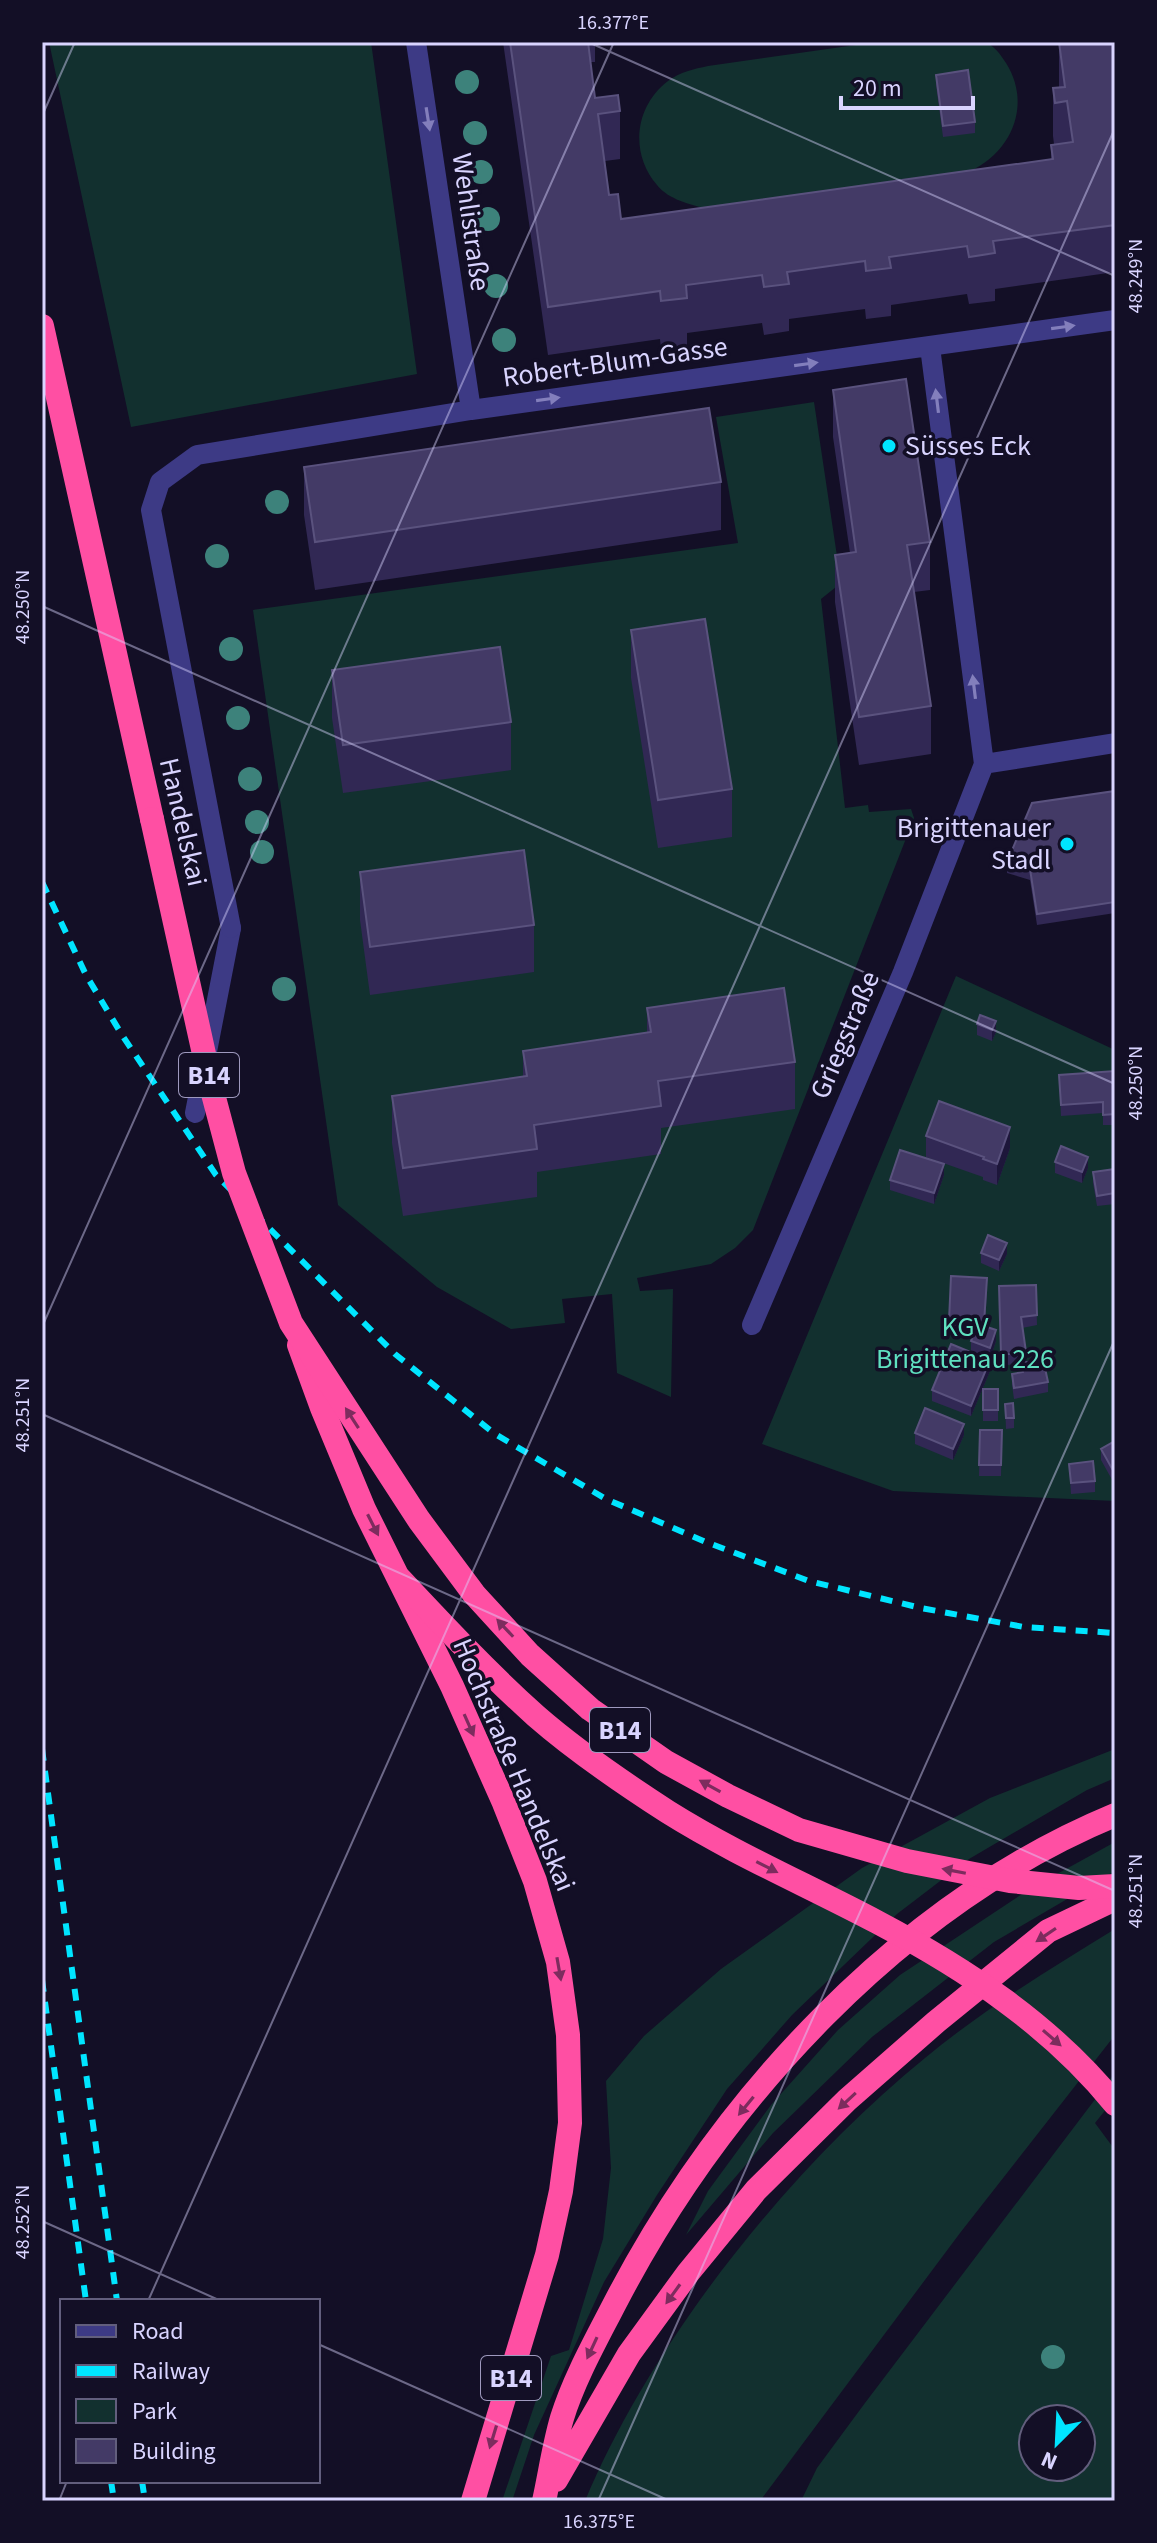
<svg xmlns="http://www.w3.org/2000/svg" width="1157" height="2543" viewBox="0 0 1157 2543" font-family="'Source Sans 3',sans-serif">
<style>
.green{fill:#12302f;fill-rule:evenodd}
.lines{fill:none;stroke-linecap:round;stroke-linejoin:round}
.lane{stroke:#3d3a85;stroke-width:20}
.street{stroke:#3d3a85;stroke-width:20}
.highway{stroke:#ff4fa3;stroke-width:24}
.rail{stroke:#00e5ff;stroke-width:6;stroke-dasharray:12 10;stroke-linecap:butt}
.highway-bridge{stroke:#ff4fa3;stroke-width:24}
.tree{fill:#3d827b}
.wall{fill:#312854}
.shaded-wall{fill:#1d163a}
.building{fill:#433a66;stroke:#5a527e;stroke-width:2}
.oneway{fill:#837fbc}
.oneway2{fill:#7d2c5e}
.ticks{fill:none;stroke:#d9d4ff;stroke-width:2;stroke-opacity:0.45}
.poi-dot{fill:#00e5ff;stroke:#130f26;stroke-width:3}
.labels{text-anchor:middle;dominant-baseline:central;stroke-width:7;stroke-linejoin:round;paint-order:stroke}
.shield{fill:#130f26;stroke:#9e99be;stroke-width:2}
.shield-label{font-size:26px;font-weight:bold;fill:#d9d4ff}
.street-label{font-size:28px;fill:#d9d4ff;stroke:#130f26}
.poi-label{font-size:28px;fill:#d9d4ff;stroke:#130f26;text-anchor:start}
.park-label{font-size:28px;fill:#5fe0c0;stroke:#130f26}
.neatline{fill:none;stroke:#d9d4ff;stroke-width:3}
.ticks-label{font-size:20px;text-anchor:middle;fill:#d9d4ff}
</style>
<rect width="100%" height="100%" fill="#130f26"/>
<path class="green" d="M49,42H371L417,374L131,427Z
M877,42C902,42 927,42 952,42C962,42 974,40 984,42C993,44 1001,55 1006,63C1032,104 1012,152 970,171L707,209C690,204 669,200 657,185C630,154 634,107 668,81C680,72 694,69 708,66Z
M814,402L841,583L821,599L845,808L868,805L869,812L911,809L914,818L753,1230L735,1248L711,1264L637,1278L640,1291L673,1289L671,1397L617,1373L612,1294L562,1299L565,1323L511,1329L437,1287L338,1205L253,610L738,543L716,417Z
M956,976L1115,1050V1501L893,1491L762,1444Z
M1115,1749V1778L1087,1790L969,1859L897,1914L792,2015L727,2089L657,2195L604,2282L534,2435L512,2501H502L551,2356L569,2350L603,2239L611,2168L606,2081L644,2036L721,1969L862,1868L990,1798Z
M1115,1842V1871L994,1942L872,2037L773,2133L686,2235L708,2191L771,2105L838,2030L900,1975L1028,1890Z
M1115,1929V2035L960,2233L760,2501H585C653,2339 789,2169 925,2058C984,2009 1050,1969 1115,1929Z
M1115,2073V2098L1095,2123L1115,2150V2501H801L817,2468L865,2403ZM1033,2419H1081V2467H1033Z"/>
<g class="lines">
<path class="lane" d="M195,1113L231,928"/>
<path class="street" d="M416,42L471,410
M984,764L1115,743
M231,928L151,510L160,482L197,455L471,410L1115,320
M752,1325L903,972L984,764L930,347"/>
<path class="highway" d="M42,326L152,819
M299,1345L322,1408L364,1509L452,1686L504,1803L535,1881L558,1962L568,2035L570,2123L561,2191L547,2255L473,2501
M556,2480L629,2354L688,2273L756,2190L847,2100L936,2022L1048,1931L1115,1899
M544,2501C550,2474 554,2445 562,2418C574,2379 596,2340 615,2303C721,2099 900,1904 1115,1815"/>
<path class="rail" d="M42,882L86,975L122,1035L216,1175L395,1354L495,1434L606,1499L706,1542L809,1581L921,1608L1024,1627L1115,1633
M42,1749L117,2301
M42,1980L86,2301
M111,2481L114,2501
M142,2481L145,2501"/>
<path class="highway-bridge" d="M152,819L212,1090L234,1173L291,1323L419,1520L474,1594L530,1655L590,1709L666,1762L728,1796L799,1830L907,1861L1010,1881L1079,1888L1115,1886
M400,1579C444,1626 488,1673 536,1716C576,1751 623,1783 668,1812C735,1854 807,1885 877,1922C966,1969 1051,2025 1115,2104"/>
</g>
<g class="tree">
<circle cx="467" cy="82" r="12"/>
<circle cx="475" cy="133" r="12"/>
<circle cx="481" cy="172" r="12"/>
<circle cx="488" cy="219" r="12"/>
<circle cx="496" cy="286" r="12"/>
<circle cx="504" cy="340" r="12"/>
<circle cx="277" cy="502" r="12"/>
<circle cx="217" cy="556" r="12"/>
<circle cx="231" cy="649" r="12"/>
<circle cx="238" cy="718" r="12"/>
<circle cx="250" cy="779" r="12"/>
<circle cx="257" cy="822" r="12"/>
<circle cx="262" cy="852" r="12"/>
<circle cx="284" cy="989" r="12"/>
<circle cx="1053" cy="2357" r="12"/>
</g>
<path class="wall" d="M503,42H595V62H590L595,98L620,111V159L605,161L609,195L621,219L1051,159V145L1054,144L1053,136V88H1059V42H1115V272L995,289V301L969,304L967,294L891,305V316L866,319L865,309L789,319V331L764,335L762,323L687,333V346L661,349L660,339L548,355Z
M936,75L975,122V133L943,137L936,85Z
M833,390L930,542V590L914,592L931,706V754L859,765L835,602V555L850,553L833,437Z
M304,467L721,482V530L315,590L304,515Z
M631,630L732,789V837L658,848L631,678Z
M332,670L511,722V770L343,793L332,718Z
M1115,791V913L1037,925L1030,880L1007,873V862Z
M360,872L534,925V972L370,995L360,920Z
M647,1008L795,1062V1109L661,1128V1154L537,1172V1197L403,1216L392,1143V1096L523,1077V1051L647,1033Z
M977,1024L996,1032L992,1041L977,1035Z
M1115,1071V1125H1103V1113L1061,1116L1059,1075Z
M926,1136L1010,1148L997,1185L983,1180V1177L926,1157Z
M1055,1162L1088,1168L1082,1183L1055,1173Z
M1115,1169V1204L1097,1206L1093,1183V1172Z
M944,1175L934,1204L890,1190V1180Z
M981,1253L1007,1254L999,1271L981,1263Z
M1036,1285L1037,1325L1022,1328L1026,1352V1362L1048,1382V1392L1014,1399L1012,1385V1374L1022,1373V1363L1001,1366L999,1286Z
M987,1288L985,1326L996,1341L990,1359L971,1352V1341L974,1334L949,1332V1321Z
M990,1371L971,1416L932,1401V1390Z
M983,1389H998V1421H983Z
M1005,1404L1014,1418V1428L1006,1429Z
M980,1430H1002L1001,1476H979Z
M915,1433L964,1435L953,1460L915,1444Z
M1115,1441V1485L1101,1460V1449Z
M1069,1464L1095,1481V1492L1071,1494Z"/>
<path class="shaded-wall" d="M996,1021V1032L992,1041V1030Z
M1010,1127V1148L997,1185V1164Z
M1088,1157V1168L1082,1183V1172Z
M944,1164V1175L934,1204V1193Z
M1007,1243V1254L999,1271V1260Z
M996,1330V1341L990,1359V1348Z
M990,1360V1371L971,1416V1406Z
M964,1424V1435L953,1460V1449Z"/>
<path class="building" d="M510,42H588L595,98L618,95L620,111L598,114L609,195L618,194L621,219L1053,159L1051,145L1073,142L1067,101L1055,103L1053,88L1065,87L1059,42H1115V225L993,241L995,253L969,257L967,246L889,257L891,268L866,271L865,261L787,272L789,284L764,287L762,275L686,285L687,298L661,301L660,291L548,307Z
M968,70L975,122L943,126L936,75Z
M906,379L930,542L907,545L931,706L859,717L835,555L856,552L833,390Z
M709,408L721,482L315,542L304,467Z
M705,619L732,789L658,800L631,630Z
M500,647L511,722L343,745L332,670Z
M1115,791V902L1037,914L1030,869L1007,862L1032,803Z
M524,850L534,925L370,947L360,872Z
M784,988L795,1062L658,1081L661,1106L534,1125L537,1149L403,1168L392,1096L527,1076L523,1051L651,1032L647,1008Z
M980,1015L996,1021L992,1030L977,1024Z
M1115,1071V1114L1103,1115V1102L1061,1105L1059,1075Z
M939,1101L1010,1127L997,1164L983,1159L984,1157L926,1136Z
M1061,1146L1088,1157L1082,1172L1055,1162Z
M900,1150L944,1164L934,1193L890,1180Z
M1115,1169V1193L1097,1196L1093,1172Z
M988,1235L1007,1243L999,1260L981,1253Z
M951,1276L987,1278L984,1323L949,1321Z
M1036,1285L1037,1315L1021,1317L1026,1352L1001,1355L999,1286Z
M978,1324L996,1330L990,1348L971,1341Z
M951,1344L990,1360L971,1406L932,1390Z
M1043,1359L1048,1382L1014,1388L1012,1374L1023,1372L1022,1363Z
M983,1389H998V1410H983Z
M1013,1403L1014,1418H1006L1005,1404Z
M925,1408L964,1424L953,1449L915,1433Z
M980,1430H1002L1001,1465H979Z
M1115,1441V1474L1101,1449Z
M1093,1461L1095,1481L1071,1483L1069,1464Z"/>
<defs><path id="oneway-solid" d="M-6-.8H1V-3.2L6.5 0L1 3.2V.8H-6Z" transform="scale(2)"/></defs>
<g class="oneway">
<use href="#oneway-solid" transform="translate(428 119) rotate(81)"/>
<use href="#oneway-solid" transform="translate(1063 327) rotate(-8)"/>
<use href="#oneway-solid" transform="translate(806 364) rotate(-8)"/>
<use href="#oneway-solid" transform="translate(548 399) rotate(-8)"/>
<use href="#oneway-solid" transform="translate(937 401) rotate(-97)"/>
<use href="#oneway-solid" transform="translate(974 687) rotate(-97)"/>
</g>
<g class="oneway2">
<use href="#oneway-solid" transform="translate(352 1418) rotate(-123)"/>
<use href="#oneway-solid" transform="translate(373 1525) rotate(63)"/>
<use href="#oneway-solid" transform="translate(505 1628) rotate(-133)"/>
<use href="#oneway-solid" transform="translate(469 1725) rotate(66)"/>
<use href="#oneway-solid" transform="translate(710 1786) rotate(-151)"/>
<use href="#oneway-solid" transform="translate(767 1867) rotate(27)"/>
<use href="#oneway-solid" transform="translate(954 1871) rotate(-169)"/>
<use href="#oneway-solid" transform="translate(1046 1935) rotate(146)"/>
<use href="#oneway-solid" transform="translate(559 1969) rotate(80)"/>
<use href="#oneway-solid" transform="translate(1052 2038) rotate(41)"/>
<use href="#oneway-solid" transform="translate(847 2101) rotate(137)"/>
<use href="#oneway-solid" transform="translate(746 2106) rotate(129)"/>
<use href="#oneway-solid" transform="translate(673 2294) rotate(126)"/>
<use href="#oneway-solid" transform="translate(592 2348) rotate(115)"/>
<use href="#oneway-solid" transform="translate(493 2437) rotate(107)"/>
</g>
<path class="ticks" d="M588,42L1115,276M42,116L75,42M42,606L1115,1084M42,1327L614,42M42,1414L1115,1891M42,2221L221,2301M148,2301L1115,128M318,2344L670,2501M59,2501L67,2481M598,2501L1115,1339"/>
<g class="poi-dot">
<circle cx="889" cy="446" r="8"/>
<circle cx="1067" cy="844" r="8"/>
</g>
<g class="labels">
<g class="shield">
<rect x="179" y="1053" width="60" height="44" rx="6"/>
<rect x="590" y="1708" width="60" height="44" rx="6"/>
<rect x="481" y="2356" width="60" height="44" rx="6"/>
</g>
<g class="shield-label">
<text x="209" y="1075">B14</text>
<text x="620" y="1730">B14</text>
<text x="511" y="2378">B14</text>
</g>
<g class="street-label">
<text transform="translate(471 222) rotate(82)">Wehlistraße</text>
<text transform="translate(615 362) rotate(-8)">Robert-Blum-Gasse</text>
<text transform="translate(183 822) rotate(77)">Handelskai</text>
<text transform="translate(845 1035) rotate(-67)">Griegstraße</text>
<text transform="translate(514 1765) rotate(67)">Hochstraße Handelskai</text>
</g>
<g class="poi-label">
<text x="905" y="446">Süsses Eck</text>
<text x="1051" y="828" text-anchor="end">Brigittenauer<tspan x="1051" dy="32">Stadl</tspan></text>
</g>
<g class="park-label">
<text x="965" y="1327">KGV<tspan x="965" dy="32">Brigittenau 226</tspan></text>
</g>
</g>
<rect width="1157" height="2543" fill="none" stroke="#130f26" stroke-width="88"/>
<rect x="60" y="2299" width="260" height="184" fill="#130f26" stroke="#625e7d" stroke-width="2"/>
<rect x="76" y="2325" width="40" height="12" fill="#3d3a85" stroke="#625e7d" stroke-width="2"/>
<text x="132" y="2339" font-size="24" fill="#d9d4ff">Road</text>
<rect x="76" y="2365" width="40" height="12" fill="#00e5ff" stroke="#625e7d" stroke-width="2"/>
<text x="132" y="2379" font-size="24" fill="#d9d4ff">Railway</text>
<rect x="76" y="2399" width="40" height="24" fill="#12302f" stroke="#625e7d" stroke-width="2"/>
<text x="132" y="2419" font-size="24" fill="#d9d4ff">Park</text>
<rect x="76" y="2439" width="40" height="24" fill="#433a66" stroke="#625e7d" stroke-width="2"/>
<text x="132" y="2459" font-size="24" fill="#d9d4ff">Building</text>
<g transform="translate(1057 2443) rotate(204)"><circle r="38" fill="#130f26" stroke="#625e7d" stroke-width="2"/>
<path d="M0-6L14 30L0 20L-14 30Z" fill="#00e5ff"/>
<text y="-12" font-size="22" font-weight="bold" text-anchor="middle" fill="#d9d4ff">N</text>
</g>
<path d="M841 96v12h132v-12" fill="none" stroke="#d9d4ff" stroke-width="4"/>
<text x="853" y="96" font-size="24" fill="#d9d4ff" stroke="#130f26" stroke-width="6" paint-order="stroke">20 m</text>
<rect x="44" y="44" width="1069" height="2455" class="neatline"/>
<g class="ticks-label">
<text x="613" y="29">16.377°E</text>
<text transform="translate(1135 276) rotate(-90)" y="7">48.249°N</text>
<text transform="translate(22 607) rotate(-90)" y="7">48.250°N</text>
<text transform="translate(1135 1083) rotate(-90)" y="7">48.250°N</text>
<text transform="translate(22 1415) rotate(-90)" y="7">48.251°N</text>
<text transform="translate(1135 1891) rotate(-90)" y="7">48.251°N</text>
<text transform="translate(22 2222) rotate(-90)" y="7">48.252°N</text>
<text x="599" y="2528">16.375°E</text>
</g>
</svg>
